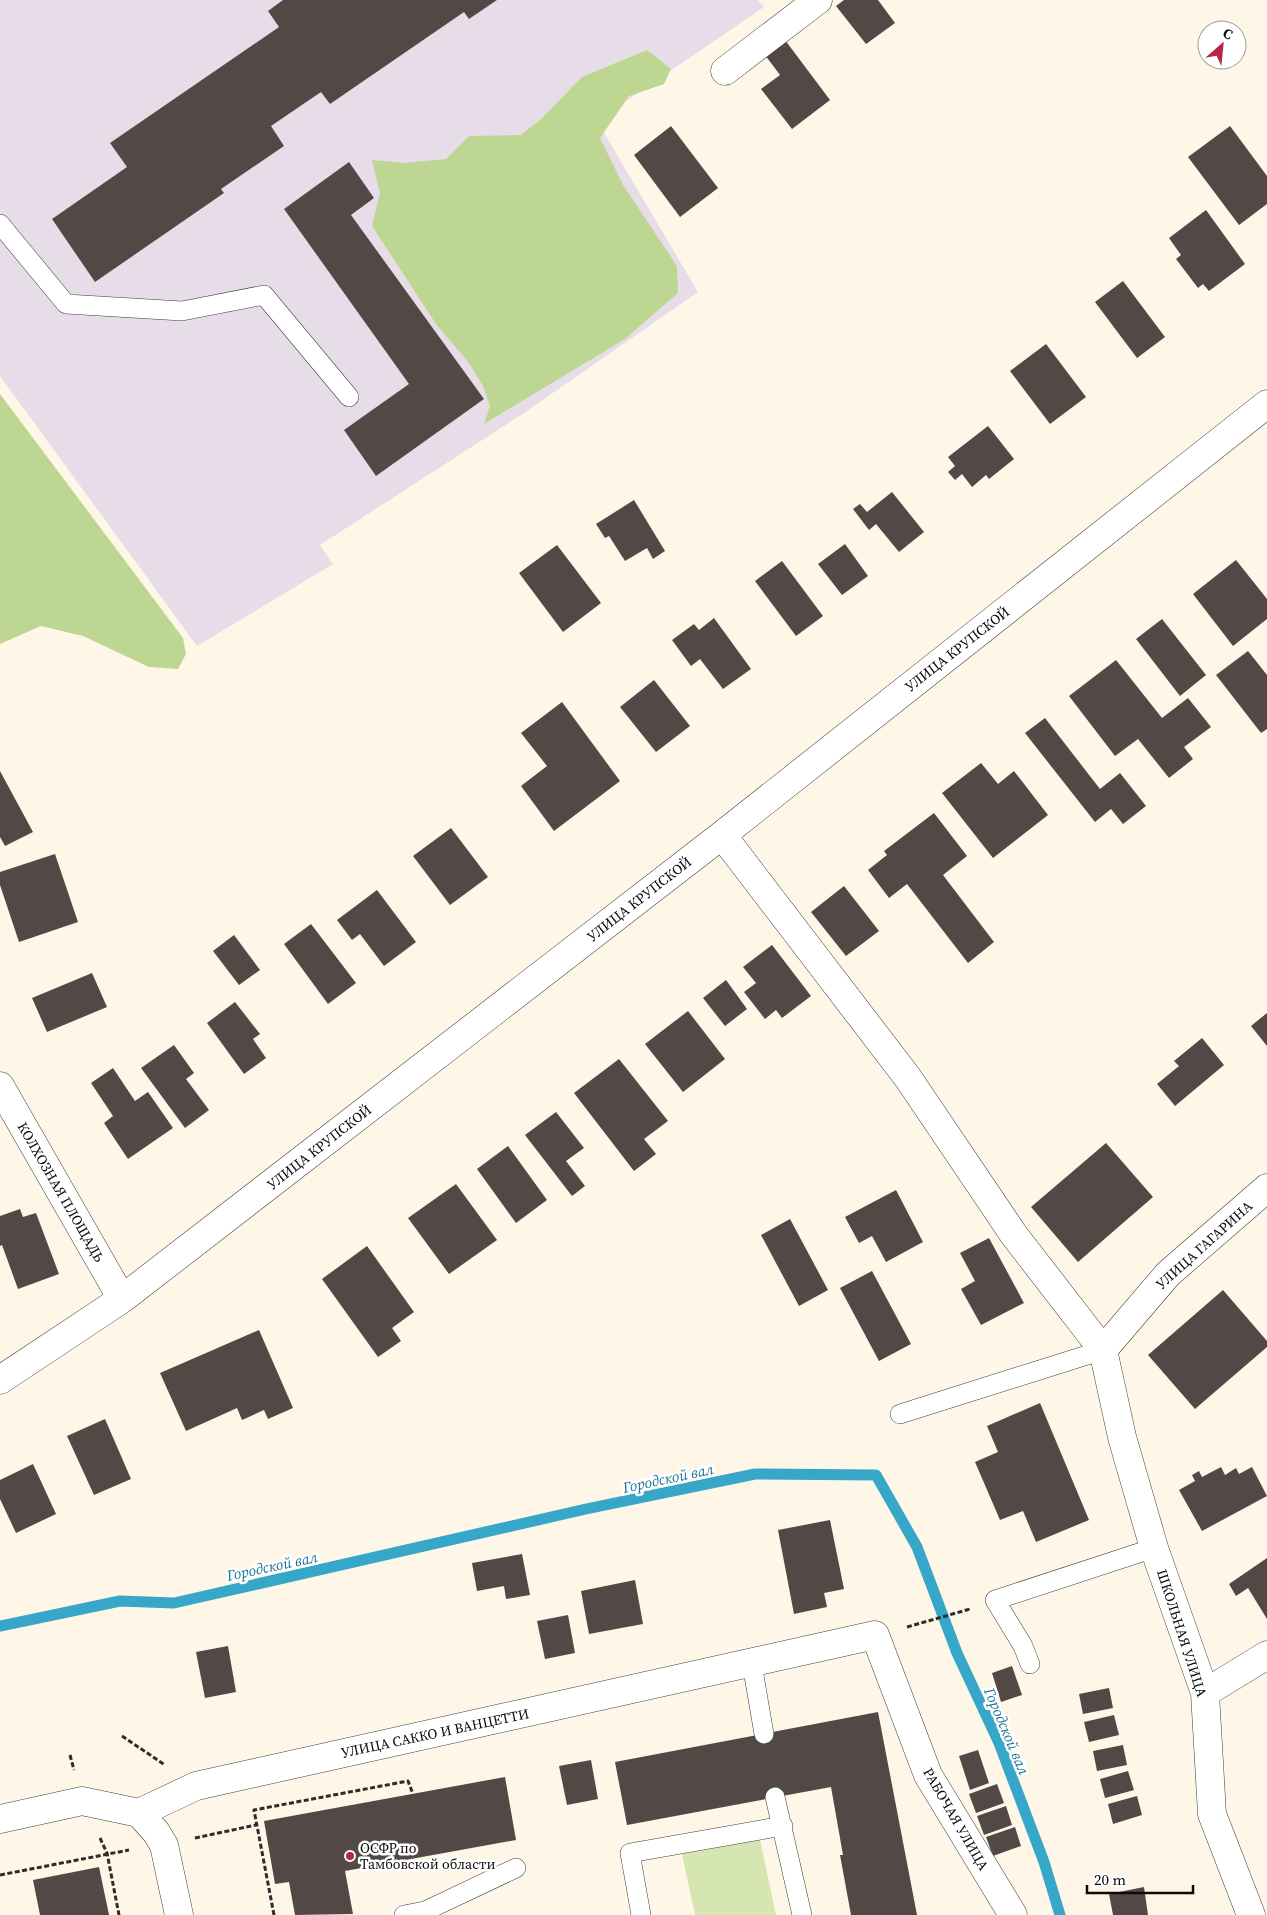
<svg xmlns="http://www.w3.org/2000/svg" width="1267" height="1915" viewBox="0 0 1267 1915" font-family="'Source Serif 4',serif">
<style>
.industrial{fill:#e6dde9}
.green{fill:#d6e6b3}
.forest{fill:#bdd793}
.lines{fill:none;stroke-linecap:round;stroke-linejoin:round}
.stream{stroke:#36a7c9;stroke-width:11}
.building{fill:#524946}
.service-casing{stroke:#3d3d3d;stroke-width:20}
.minor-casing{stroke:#3d3d3d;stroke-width:29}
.tertiary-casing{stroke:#3d3d3d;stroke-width:29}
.path{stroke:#2c2c2c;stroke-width:3;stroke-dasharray:5 2.5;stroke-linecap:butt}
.service{stroke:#fff;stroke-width:19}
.minor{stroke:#fff;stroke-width:28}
.tertiary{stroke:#fff;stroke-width:28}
.poi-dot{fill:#b52745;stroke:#fff;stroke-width:2}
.labels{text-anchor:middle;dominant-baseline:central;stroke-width:5;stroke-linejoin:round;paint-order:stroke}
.street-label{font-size:14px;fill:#0a0a0a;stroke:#fff}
.poi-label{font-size:14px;fill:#0a0a0a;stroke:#fff;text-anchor:start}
.water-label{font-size:15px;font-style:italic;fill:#187496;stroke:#fff}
</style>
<rect width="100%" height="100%" fill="#fef6e7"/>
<path class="industrial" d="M0,0H758L764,7L597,121L698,292L524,413L320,545L333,564L197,646L0,376Z"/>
<path class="green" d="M760,1840L776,1915H695L682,1854Z"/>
<path class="forest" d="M647,50L671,69L664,84L629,96L600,138L623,185L677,266L678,293L625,339L484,424L490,406L483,386L469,363L436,324L372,226L380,193L372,160L405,163L446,159L469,136L521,135L541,119L582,77Z
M0,394L183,638L186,654L178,669L149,667L83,636L41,626L0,644Z"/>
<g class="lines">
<path class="stream" d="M0,1626L120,1601L174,1603L586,1509L755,1474L876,1475L917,1547L957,1653L999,1743L1044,1862L1060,1915"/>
</g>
<path class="building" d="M283,0H497L469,19L464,12L330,104L321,92L271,126L284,146L221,189L224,193L95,282L52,219L127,167L110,143L279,27L268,11Z
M844,0H878L895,23L866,44L836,6Z
M785,40L830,100L792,129L761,89L780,75L765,55Z
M671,126L718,188L680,217L634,155Z
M1230,126L1267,176V204L1239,225L1188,157Z
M349,162L374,198L351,215L484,399L376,476L344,430L409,384L284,209Z
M1206,210L1245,264L1209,291L1203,284L1198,288L1176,259L1181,255L1169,238Z
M1123,281L1165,337L1137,358L1095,302Z
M1046,344L1086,397L1050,424L1010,371Z
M988,426L1014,459L989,479L986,475L972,487L962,474L955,480L948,472L955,466L948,457Z
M892,492L924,532L899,552L876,524L869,530L853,509L860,504L867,512Z
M634,500L665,551L653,559L647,548L625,561L609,536L605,538L596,524Z
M845,544L868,576L842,595L818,564Z
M557,545L601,603L563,632L519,573Z
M1236,560L1267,599V619L1233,646L1193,594Z
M782,561L823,616L796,636L755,581Z
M714,618L751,669L723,689L700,659L691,666L672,640L694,624L699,630Z
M1162,619L1206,675L1180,696L1136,639Z
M1248,651L1267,675V729L1261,733L1216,675Z
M1116,660L1162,718L1188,698L1211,727L1184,747L1193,759L1169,778L1138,739L1115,756L1069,696Z
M654,680L690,726L656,752L620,707Z
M562,702L620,781L554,831L521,786L547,766L521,733Z
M1045,718L1100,789L1120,773L1146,806L1123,824L1111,809L1095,822L1025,733Z
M981,763L998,784L1014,771L1048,815L993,858L942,793Z
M0,771L33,832L5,846L0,837Z
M934,813L967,856L943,875L994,942L968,963L907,884L889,898L868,870L887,855L884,851Z
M451,828L488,877L450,905L413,856Z
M55,854L78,922L19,942L0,885V872Z
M844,886L879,931L846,956L811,912Z
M377,890L416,942L384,966L360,934L352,940L337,920Z
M311,924L356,983L328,1004L284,944Z
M234,935L260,970L239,985L213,951Z
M772,945L811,996L782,1018L776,1010L765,1019L744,992L756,983L743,967Z
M92,973L107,1007L47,1032L32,998Z
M726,980L747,1009L725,1026L703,998Z
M235,1002L260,1034L253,1039L266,1058L244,1074L207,1023Z
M688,1011L725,1059L683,1092L645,1044Z
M1267,1013V1046L1251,1026Z
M1202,1038L1224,1065L1175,1106L1157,1084L1179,1066L1174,1061Z
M174,1045L194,1073L186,1079L209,1110L185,1128L141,1068Z
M619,1059L668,1121L644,1139L656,1154L634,1171L574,1093Z
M113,1068L135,1101L148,1092L173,1128L128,1159L104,1123L113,1116L91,1083Z
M556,1112L584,1148L566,1161L585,1186L572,1196L525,1135Z
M1106,1143L1153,1197L1078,1262L1031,1207Z
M508,1146L547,1200L516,1223L477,1169Z
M456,1184L497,1240L449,1274L408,1218Z
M896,1190L923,1242L886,1262L872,1236L859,1243L845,1217Z
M20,1209L23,1217L36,1213L59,1274L18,1289L2,1245L0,1246V1216Z
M790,1219L828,1290L799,1306L761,1235Z
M989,1238L1024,1303L981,1325L961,1289L975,1281L960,1253Z
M367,1246L414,1312L392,1328L401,1341L378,1357L322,1279Z
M872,1271L911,1344L879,1361L840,1288Z
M1223,1290L1267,1341V1347L1195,1409L1148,1355Z
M259,1330L293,1408L268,1419L264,1410L242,1420L237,1408L186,1431L160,1373Z
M1040,1403L1089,1520L1036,1542L1023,1511L1000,1520L975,1462L998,1452L987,1426Z
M105,1419L131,1479L94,1495L67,1436Z
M33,1464L56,1514L16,1533L0,1499V1480Z
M1221,1467L1225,1475L1236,1468L1239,1474L1252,1467L1267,1496L1202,1531L1179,1490L1195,1481L1192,1475L1199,1471L1202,1477Z
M830,1520L844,1589L824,1593L827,1607L794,1614L778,1530Z
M522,1554L530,1595L506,1599L504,1586L477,1591L472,1563Z
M1267,1558V1619L1248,1588L1236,1596L1229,1584Z
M635,1580L643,1624L589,1634L581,1591Z
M568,1615L575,1653L545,1659L537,1621Z
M228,1646L236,1692L205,1698L196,1652Z
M1012,1666L1022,1695L1001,1702L992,1673Z
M1109,1688L1113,1708L1083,1714L1079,1694Z
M878,1712L917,1915H851L840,1855H843L831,1787L627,1825L615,1762Z
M1114,1715L1119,1735L1089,1742L1084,1722Z
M1123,1745L1127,1765L1097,1771L1093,1751Z
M978,1750L989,1783L970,1790L959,1756Z
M591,1760L598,1799L567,1805L559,1766Z
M1128,1771L1134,1790L1105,1798L1100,1779Z
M505,1777L516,1840L345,1871L353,1914L295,1915L289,1882L275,1884L264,1821Z
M997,1784L1004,1803L976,1813L969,1794Z
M1137,1796L1142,1815L1113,1824L1108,1804Z
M1006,1806L1012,1825L984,1835L977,1816Z
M1015,1827L1021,1846L993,1856L986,1837Z
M99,1867L109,1915H40L33,1880Z
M1144,1887L1148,1915H1113L1109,1894Z"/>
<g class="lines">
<defs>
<path id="service" d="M0,224L66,304L182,311L264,295L349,397
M900,1414L1103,1350
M752,1664L764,1734
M1030,1664L1023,1646L995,1600L1154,1548
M775,1797L802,1915
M404,1915L425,1911L516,1868
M641,1915L630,1853L783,1826"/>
<path id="minor" d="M725,71L818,0
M722,835L908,1078L1014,1235L1103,1350L1122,1437L1154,1548L1205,1693L1212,1814L1251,1915
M0,1086L122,1299
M1103,1350L1168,1274L1267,1188
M0,1380L122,1299L722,835L1267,404
M1205,1693L1267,1655
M139,1813L196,1786L875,1635L928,1775L1013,1915"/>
<path id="tertiary" d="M0,1819L82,1801L139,1813L156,1832L164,1845L179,1915"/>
</defs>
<use href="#service" class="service-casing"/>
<use href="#minor" class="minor-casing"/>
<use href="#tertiary" class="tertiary-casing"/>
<path class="path" d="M907,1627L970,1609
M122,1736L165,1765
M70,1755L74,1770
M100,1838L107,1853L119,1915
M195,1838L256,1825
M0,1875L129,1850
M274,1915L254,1810L408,1781L413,1794"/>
<use href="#service" class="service"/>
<use href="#minor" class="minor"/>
<use href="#tertiary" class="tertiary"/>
</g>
<circle class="poi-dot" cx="350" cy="1856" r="5"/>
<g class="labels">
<g class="street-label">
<text transform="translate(957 649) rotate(-38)">УЛИЦА КРУПСКОЙ</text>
<text transform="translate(639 899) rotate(-38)">УЛИЦА КРУПСКОЙ</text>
<text transform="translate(319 1147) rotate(-38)">УЛИЦА КРУПСКОЙ</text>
<text transform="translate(61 1192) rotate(60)">КОЛХОЗНАЯ ПЛОЩАДЬ</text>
<text transform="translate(1204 1245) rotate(-42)">УЛИЦА ГАГАРИНА</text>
<text transform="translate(1182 1633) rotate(72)">ШКОЛЬНАЯ УЛИЦА</text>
<text transform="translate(435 1733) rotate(-12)">УЛИЦА САККО И ВАНЦЕТТИ</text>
<text transform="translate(956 1819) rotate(60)">РАБОЧАЯ УЛИЦА</text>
</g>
<g class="poi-label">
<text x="360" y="1848">ОСФР по<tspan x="360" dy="16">Тамбовской области</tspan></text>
</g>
<g class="water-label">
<text transform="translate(668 1478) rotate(-12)">Городской вал</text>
<text transform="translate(272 1566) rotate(-12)">Городской вал</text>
<text transform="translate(1007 1731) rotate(67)">Городской вал</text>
</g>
</g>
<g transform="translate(1222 45) rotate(27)"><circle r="24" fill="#ffffff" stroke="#9d9d9d"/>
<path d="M0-4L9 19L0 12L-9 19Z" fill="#b52745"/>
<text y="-8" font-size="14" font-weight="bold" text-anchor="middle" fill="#0a0a0a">С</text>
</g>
<path d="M1087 1885v8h106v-8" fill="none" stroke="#0a0a0a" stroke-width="2.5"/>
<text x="1094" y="1885" font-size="15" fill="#0a0a0a" stroke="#ffffff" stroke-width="4" paint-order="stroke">20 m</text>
</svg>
